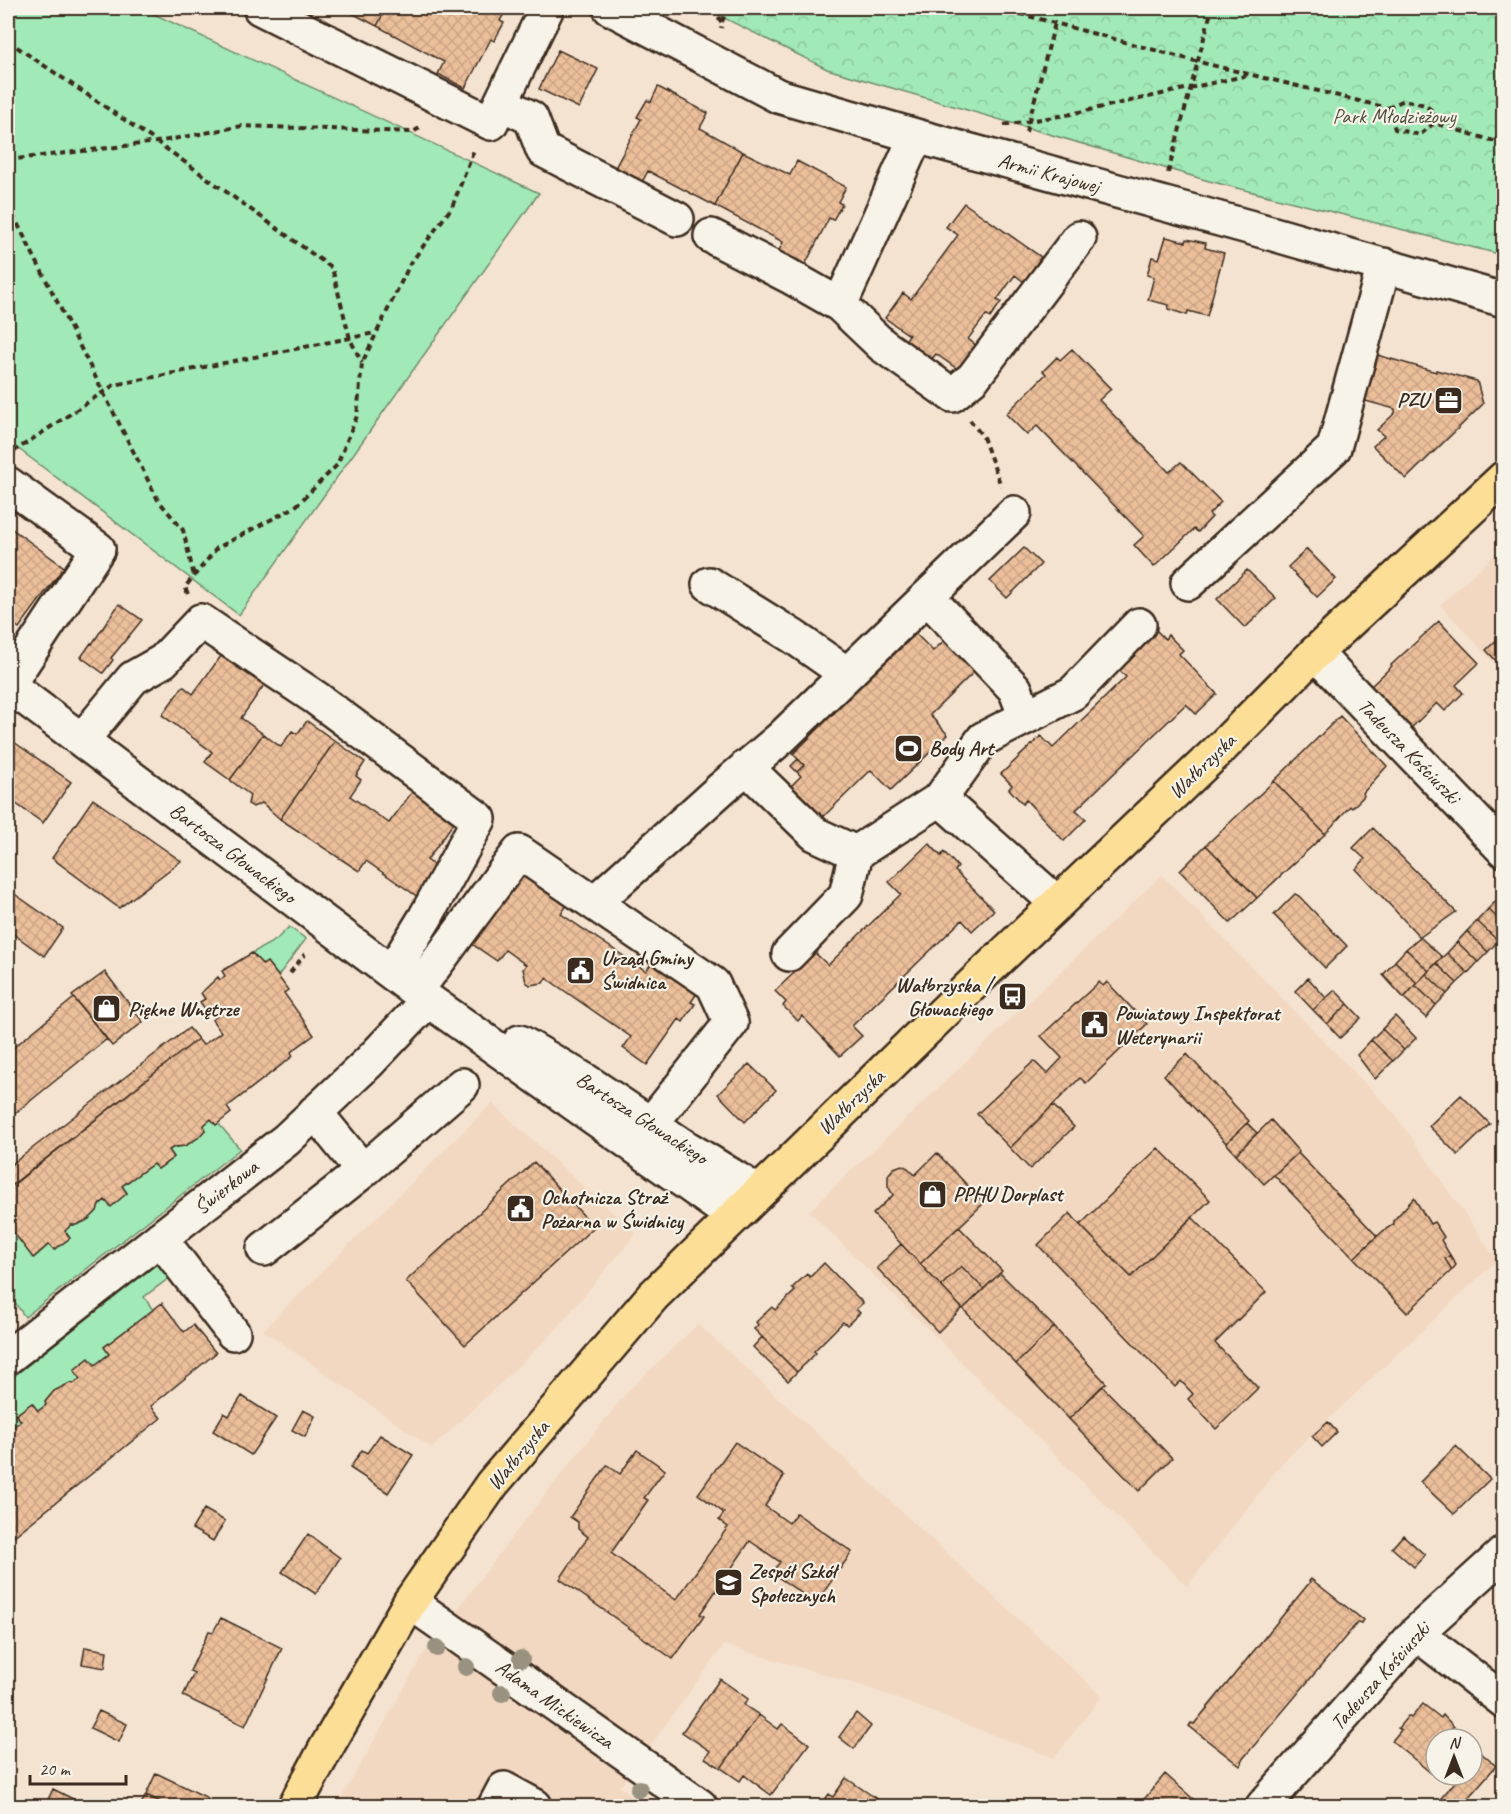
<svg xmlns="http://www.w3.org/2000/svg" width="1511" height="1814" viewBox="0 0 1511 1814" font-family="Caveat,sans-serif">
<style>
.built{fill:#f2d8c1}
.grass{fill:#a1e9b7;stroke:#6e8a6a;stroke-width:1.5}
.park{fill:url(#park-crowns);stroke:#6e8a6a;stroke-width:1.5}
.building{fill:url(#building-cross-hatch);stroke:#3b2a1e;stroke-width:1.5}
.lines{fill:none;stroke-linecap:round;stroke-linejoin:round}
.minor-casing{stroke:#3b2a1e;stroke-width:38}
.major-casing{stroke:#3b2a1e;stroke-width:38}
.path{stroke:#3b2a1e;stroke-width:4;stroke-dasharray:6 4.5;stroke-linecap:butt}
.minor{stroke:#f7f3e8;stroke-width:33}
.major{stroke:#fdde96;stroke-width:33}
.tree{fill:#999280}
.labels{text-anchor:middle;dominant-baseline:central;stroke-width:4.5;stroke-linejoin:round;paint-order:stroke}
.park-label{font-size:21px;fill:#4f503d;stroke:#f7f3e8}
.street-label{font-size:21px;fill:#3b2a1e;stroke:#f7f3e8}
.poi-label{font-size:21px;font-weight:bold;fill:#3b2a1e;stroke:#f7f3e8;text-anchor:start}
</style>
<defs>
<pattern id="park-crowns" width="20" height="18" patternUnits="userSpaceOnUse" patternTransform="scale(1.5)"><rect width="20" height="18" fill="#a1e9b7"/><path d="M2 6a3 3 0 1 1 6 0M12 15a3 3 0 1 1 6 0" fill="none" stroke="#8cc89d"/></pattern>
<pattern id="building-cross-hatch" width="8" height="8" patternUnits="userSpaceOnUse" patternTransform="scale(1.5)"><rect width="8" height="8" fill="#ecbf9b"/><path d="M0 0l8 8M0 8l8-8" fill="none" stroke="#cba485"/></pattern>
</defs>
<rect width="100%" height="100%" fill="#f4e3d1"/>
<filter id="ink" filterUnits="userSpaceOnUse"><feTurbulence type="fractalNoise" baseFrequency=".0167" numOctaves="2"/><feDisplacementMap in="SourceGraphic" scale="12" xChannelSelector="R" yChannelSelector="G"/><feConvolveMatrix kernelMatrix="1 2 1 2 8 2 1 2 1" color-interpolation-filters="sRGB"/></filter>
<g filter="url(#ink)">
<path class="built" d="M1503,547V672L1440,605Z
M1162,875L1395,1114L1497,1260L1283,1462L1187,1586L809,1211Z
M492,1103L636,1234L551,1335L432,1448L263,1330Z
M698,1324L1102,1696L1054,1758L863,1686L724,1645L620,1787L647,1806H337L421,1658L524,1521L628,1391Z"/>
<path class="grass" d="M8,8H141L539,193L239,615L8,441Z
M289,927L306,939L278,976L267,962L263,965L252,953L276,940Z
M211,1119L216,1125L218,1123L240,1149L25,1317L8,1293V1225L34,1258L71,1225C92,1225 93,1209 105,1200L111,1206L127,1193L122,1186L153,1164L158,1169L174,1157L169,1150C175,1146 177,1148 184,1146C192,1144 199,1136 205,1130L204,1125Z
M161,1260L173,1275L144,1297L153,1310L104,1347L109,1354L73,1384L70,1383L54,1391L45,1402L46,1405L38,1411L32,1403L16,1415L21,1421L8,1431V1381Z"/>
<path class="park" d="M704,8H1503V255L1209,181L827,69Z"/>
<path class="building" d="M342,8H386L377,26Z
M386,8H507L500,21L504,23L494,41L491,39L465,88L438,74L444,62L377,26Z
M558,50L598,69L579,108L539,89Z
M658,87L708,113L700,128L743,152L715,206L648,171L642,182L615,168L641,119L637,117L647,100L651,102Z
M743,152L790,175L797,161L846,187L838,202L842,204L833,220L829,218L803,269L777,255L783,242L715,206Z
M964,203L1041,257L1024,282L1015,275L997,300L1001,302L990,318L986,315L968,339L977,346L960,371L936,354L931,360L905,341L909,335L885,318L903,293L911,299L958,235L946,227Z
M1166,237L1186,242L1187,239L1206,243L1205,248L1224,253L1207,316L1188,311L1187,315L1168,309L1169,305L1148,300L1154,277L1147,275L1152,257L1159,259Z
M1072,349L1111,389L1099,400L1169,472L1181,462L1221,502L1209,514L1212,517L1198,532L1194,529L1154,567L1134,545L1144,536L1037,426L1027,435L1006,414L1046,374L1043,371L1057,357L1060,360Z
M1374,354L1436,372V370L1477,381L1483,404L1406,479L1373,446L1384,436L1377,430L1395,413V409L1362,400Z
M8,526L64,567L19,628L8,620Z
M1024,548L1041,564L1007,598L990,581Z
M1307,549L1336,579L1317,597L1288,567Z
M63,569L69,574L59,587L53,582Z
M1247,570L1276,598L1245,628L1217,599Z
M119,604L142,620L111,658L113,660L103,673L81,657L91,643L92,644Z
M1439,621L1479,663L1456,685L1463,693L1445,711L1437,703L1409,730L1369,688L1392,666L1391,665Z
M1153,627L1165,639L1168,635L1183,650L1179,654L1217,694L1196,714L1186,704L1076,810L1086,819L1064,841L1026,800L1023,804L1009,789L1012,785L1001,774L1041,736L1053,748L1126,677L1114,665Z
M1504,633V669L1486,650Z
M916,634L933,651L950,635L980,666L930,715L948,735L891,790L871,770L822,818L791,786L801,776L797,772L804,765L793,754L836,711L835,709Z
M227,648L269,678L241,718L263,734L230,780L205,762L212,752L162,715L183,686L193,694Z
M1340,716L1387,766L1363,793L1364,796L1352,808L1350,806L1325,834L1274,781Z
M307,721L335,741L280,819L262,803L253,807L248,804L250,795L230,780L263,734L281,747L292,731L297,734Z
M11,740L71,782L43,823L8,798V746Z
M335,741L365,762L356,776L361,780L350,796L389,823L418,784L460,814L427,860L438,868L418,897L366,861L359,871L280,819Z
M798,759L804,765L797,772L791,766Z
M1274,781L1325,834L1257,898L1206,845Z
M93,799L181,861L119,908L52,858Z
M1373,828L1456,912L1420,937L1356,869L1365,859L1353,848Z
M929,843L941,856L944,852L958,867L955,871L994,910L972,931L962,920L852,1026L862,1036L840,1056L802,1016L798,1021L783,1006L786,1002L775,991L815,953L828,965L901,894L889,882Z
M1206,845L1257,898L1230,923L1180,871Z
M525,868L571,899L561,914L646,971L656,957L700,989L691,1002L695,1004L683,1022L679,1019L647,1065L623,1048L631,1037L546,978L543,983L530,985L526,982L523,969L526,965L505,950L497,961L472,944Z
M9,890L63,928L44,956L8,930Z
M1295,894L1299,896L1347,946L1325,968L1274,915Z
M1502,895L1504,897V924L1488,909Z
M1488,909L1504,924V935L1498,941L1477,921Z
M1477,921L1498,941L1488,952L1467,931Z
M1467,931L1488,952L1478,962L1457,942Z
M1420,937L1442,957L1429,971L1406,949Z
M1457,942L1478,962L1468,973L1447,953Z
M1406,949L1429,971L1417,983L1395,961Z
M252,953L263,965L267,962L278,976L288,990L284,993L314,1035L291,1052L293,1056L227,1107L231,1113L216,1125L211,1119L204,1125L205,1130L198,1138L185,1146L174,1147L169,1150L174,1157L158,1169L153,1164L122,1186L127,1193L111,1207L105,1200L99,1205L97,1211L89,1219L76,1225H71L65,1231L70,1238L54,1250L49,1244L33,1258L8,1225V1188L198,1039L203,1045L221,1032L212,1020L217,1016L213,1011L209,1014L200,1002L205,999L201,993L218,977L220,980L225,976L222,971Z
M1447,953L1468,973L1457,983L1436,963Z
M1395,961L1417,983L1404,998L1383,975Z
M1436,963L1457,983L1447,994L1426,974Z
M105,972L143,1022L112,1046L72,996Z
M1426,974L1447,994L1436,1005L1415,985Z
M1308,978L1326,998L1313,1010L1295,991Z
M1099,982L1103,986L1107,982L1147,1024L1086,1083L1080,1078L1010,1148L977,1114L1034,1061L1047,1074L1062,1058L1041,1036Z
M1415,985L1436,1005L1426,1018L1404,998Z
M1335,990L1348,1004L1327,1024L1313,1010Z
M74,998L107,1039L8,1119V1052Z
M1348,1004L1361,1018L1340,1038L1327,1024Z
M1395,1016L1416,1038L1404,1050L1382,1029Z
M189,1028L198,1039L8,1189V1167Z
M1382,1029L1404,1050L1393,1061L1371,1040Z
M1371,1040L1393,1061L1375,1079L1357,1055Z
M1187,1054L1249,1121L1226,1143L1164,1075Z
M749,1064L776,1090L745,1122L718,1094Z
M1461,1095L1490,1124L1458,1155L1429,1126Z
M1053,1105L1074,1127L1030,1169L1010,1148Z
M1271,1120L1299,1152L1264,1184L1236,1154Z
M1247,1123L1257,1133L1236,1154L1226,1143Z
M1158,1148L1210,1200L1131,1277L1080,1225Z
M937,1153L984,1203L920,1264L873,1214L893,1195L888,1186V1175L894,1168L902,1165L908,1168L915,1175Z
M1298,1153L1377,1236L1354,1258L1274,1175Z
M534,1162L594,1227L465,1345L406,1281Z
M1414,1198L1430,1224L1434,1222L1444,1237L1441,1240L1450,1255L1445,1259L1452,1270L1407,1313L1354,1258L1383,1231L1394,1224L1393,1221Z
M1070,1213L1080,1225L1131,1277L1192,1217L1266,1292L1215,1343L1258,1388L1216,1429L1188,1399L1193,1394L1181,1381L1175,1387L1038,1245Z
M959,1227L1002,1271L984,1289L961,1266L941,1286L920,1264Z
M901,1244L962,1308L938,1332L877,1268Z
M1450,1255L1456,1265L1452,1270L1445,1259Z
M824,1263L863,1303L856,1309L860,1313L847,1325L843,1322L814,1351L816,1353L797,1372L754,1329L758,1325L756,1322L772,1307L775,1310L795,1291L792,1288L807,1274L810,1277Z
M961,1266L984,1289L963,1309L941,1286Z
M1000,1273L1054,1327L1016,1364L963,1309Z
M162,1303L184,1332L193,1325L216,1353L151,1406L161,1418L8,1541V1431L21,1421L16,1415L32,1403L38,1411L46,1405L45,1402L54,1391L70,1383L73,1384L80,1379L74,1370L89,1358L95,1365L109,1354L104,1347Z
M1054,1327L1106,1383L1069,1419L1016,1364Z
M762,1337L797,1372L788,1381L753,1347Z
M1102,1386L1172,1458L1139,1491L1069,1419Z
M242,1396L276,1418L251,1455L213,1431L224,1413L229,1416Z
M303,1410L315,1416L305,1437L292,1430Z
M1328,1422L1337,1432L1322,1447L1312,1436Z
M380,1435L413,1455L388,1493L350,1468L362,1450L367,1453Z
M735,1442L784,1476L765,1506L789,1523L796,1513L852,1552L816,1603L772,1573L780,1562L750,1541L700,1614L704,1616L702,1619L673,1659L560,1579L588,1537L578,1529V1522L570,1517L607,1465L620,1474L637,1450L665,1470L644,1498L648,1500L611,1553L676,1600L728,1527L719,1520L724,1513L698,1494Z
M1456,1446L1490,1479L1454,1514L1420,1482Z
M204,1509L225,1521L213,1541L192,1529Z
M308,1534L340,1558L316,1594L282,1572Z
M1403,1535L1425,1555L1414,1567L1392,1548Z
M1311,1579L1363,1620L1361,1623L1358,1622L1241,1761L1242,1763L1240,1766L1189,1726L1191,1723L1194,1724L1310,1582L1309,1581Z
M221,1618L282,1648L245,1726L183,1696L194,1673L190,1671L209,1631L213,1632Z
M1504,1631V1643L1497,1637Z
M85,1647L107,1651L105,1668L82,1664Z
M720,1679L748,1699L744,1705L759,1715L721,1768L705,1758L710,1751L682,1732Z
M1423,1704L1441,1718L1443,1715L1454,1727L1452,1728L1462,1737L1460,1739H1436V1767L1431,1773L1392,1741L1401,1730L1398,1728L1408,1716L1411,1718Z
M99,1711L127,1724L119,1742L90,1728Z
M856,1713L871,1726L854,1749L839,1737Z
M759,1715L778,1729L782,1724L809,1744L771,1795L744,1775L740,1781L721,1768Z
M1480,1752L1496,1766L1461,1806H1452L1441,1798L1461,1775H1472V1762Z
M156,1773L208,1798L204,1806H169L146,1795Z
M1165,1774L1201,1806H1143L1140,1804Z
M846,1778L887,1806H820L829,1794L833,1797Z
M53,1789L85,1805V1806H45Z
M146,1795L169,1806H140Z"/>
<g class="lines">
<defs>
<path id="minor" d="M260,8L491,123L547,8
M610,8L778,96L916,136L1256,229L1504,300
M501,103L531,118L543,150L677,219
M711,236L789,276L840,305L916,136
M840,305L882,345L952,395L973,378L1079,238
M8,484L98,549L8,685
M1188,583L1334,448L1384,265
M709,584L794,637L847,674
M927,597L1015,689L1026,717
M1315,653L1504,850
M8,685L428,1000L733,1216
M82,740L133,678L163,661L201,621L316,698L479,819L425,918L392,972
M746,767L815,834L856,853L940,799L1057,903
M940,799L983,739L1073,693L1139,625
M594,903L722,788L781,738L1014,513
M789,954L846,895L856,853
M416,991L519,852L713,984L731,1023L651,1124
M520,1042L586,1081L682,1145L758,1192
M315,1112L363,1171L462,1085
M160,1238L233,1333
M264,1249L363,1171
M8,1357L286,1140L369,1062L428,1000
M410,1602L700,1806
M1416,1633L1504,1701
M495,1806L504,1789L535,1806
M1263,1806L1416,1633L1504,1553"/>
<path id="major" d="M295,1806L325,1750L410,1602L492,1484L653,1296L983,974L1222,747L1315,653L1504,478"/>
</defs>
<use href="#minor" class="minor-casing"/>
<use href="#major" class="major-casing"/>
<path class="path" d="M713,8L722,23L721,28
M999,8L1199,62L1388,108L1395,129L1420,135L1434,123L1504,144
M722,22L727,8
M8,41L157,142L332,268L350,339L362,363
M1388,108L1404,100L1425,105L1435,113L1434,123
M1004,125L1066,115L1249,75
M1026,132L1055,23
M8,160L157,142L242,126L413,132L423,126
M1168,173L1212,8
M8,205L158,500L183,530L194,576
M970,420L983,437L1001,486
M13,452L114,385L375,333
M188,594L185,587L217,548L295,507L337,465L357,416L362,363L410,264L452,207L474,150
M290,973L305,954
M1495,1521L1504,1514"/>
<use href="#minor" class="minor"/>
<use href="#major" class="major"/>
</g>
<g class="tree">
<circle cx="437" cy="1648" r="9"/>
<circle cx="521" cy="1659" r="9"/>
<circle cx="466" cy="1667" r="9"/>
<circle cx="502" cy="1693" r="9"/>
<circle cx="639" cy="1789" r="9"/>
</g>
</g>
<defs>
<symbol id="office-square" viewBox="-11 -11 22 22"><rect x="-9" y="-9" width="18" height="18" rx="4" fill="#3b2a1e" stroke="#f7f3e8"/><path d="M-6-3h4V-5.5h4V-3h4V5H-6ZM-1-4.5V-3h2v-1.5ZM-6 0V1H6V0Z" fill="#fff"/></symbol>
<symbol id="stadium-square" viewBox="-11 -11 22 22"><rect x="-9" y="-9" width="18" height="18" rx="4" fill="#3b2a1e" stroke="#f7f3e8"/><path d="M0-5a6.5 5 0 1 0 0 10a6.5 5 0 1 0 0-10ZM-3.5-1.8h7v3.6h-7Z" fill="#fff"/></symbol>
<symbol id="civic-square" viewBox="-11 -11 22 22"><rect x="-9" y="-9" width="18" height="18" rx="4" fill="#3b2a1e" stroke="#f7f3e8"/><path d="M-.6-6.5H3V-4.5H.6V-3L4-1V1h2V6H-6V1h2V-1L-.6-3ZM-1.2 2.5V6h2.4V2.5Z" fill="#fff"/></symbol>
<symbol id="bus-square" viewBox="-11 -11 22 22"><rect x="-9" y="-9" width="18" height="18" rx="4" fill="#3b2a1e" stroke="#f7f3e8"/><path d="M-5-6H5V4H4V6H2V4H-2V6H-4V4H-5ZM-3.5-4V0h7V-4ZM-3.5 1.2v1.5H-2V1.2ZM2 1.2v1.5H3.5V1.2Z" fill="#fff"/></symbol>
<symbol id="shop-square" viewBox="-11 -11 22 22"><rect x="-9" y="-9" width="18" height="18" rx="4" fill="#3b2a1e" stroke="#f7f3e8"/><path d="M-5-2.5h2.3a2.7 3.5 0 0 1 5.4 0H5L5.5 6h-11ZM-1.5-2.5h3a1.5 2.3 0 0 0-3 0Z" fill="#fff"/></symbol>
<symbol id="university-square" viewBox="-11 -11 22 22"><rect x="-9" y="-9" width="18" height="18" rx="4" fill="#3b2a1e" stroke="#f7f3e8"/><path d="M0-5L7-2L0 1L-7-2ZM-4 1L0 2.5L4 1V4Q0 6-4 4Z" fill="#fff"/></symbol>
</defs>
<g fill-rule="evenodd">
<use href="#office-square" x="1432" y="384" width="33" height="33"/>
<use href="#stadium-square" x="892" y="732" width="33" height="33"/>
<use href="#civic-square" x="564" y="954" width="33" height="33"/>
<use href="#bus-square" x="996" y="980" width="33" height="33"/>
<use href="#shop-square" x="90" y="992" width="33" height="33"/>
<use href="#civic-square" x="1078" y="1008" width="33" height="33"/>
<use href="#shop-square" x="916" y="1178" width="33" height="33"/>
<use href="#civic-square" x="504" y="1192" width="33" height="33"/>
<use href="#university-square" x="712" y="1566" width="33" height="33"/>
</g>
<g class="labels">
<g class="park-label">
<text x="1394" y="116">Park Młodzieżowy</text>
</g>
<g class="street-label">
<text transform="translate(1049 173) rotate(15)">Armii Krajowej</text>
<text transform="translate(1409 751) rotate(46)">Tadeusza Kościuszki</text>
<text transform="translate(1202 766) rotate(-44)">Wałbrzyska</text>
<text transform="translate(233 853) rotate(37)">Bartosza Głowackiego</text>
<text transform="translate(851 1102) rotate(-44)">Wałbrzyska</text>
<text transform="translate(642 1118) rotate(33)">Bartosza Głowackiego</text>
<text transform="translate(226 1187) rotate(-38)">Świerkowa</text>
<text transform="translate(518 1455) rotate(-50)">Wałbrzyska</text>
<text transform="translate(1380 1676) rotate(-48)">Tadeusza Kościuszki</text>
<text transform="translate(555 1704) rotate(35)">Adama Mickiewicza</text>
</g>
<g class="poi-label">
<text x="1428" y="400" text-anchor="end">PZU</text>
<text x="929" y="748">Body Art</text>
<text x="601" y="958">Urząd Gminy<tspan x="601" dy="24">Świdnica</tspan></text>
<text x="992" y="985" text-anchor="end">Wałbrzyska /<tspan x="992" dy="24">Głowackiego</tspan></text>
<text x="128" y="1009">Piękne Wnętrze</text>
<text x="1115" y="1013">Powiatowy Inspektorat<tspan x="1115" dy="24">Weterynarii</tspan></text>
<text x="953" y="1194">PPHU Dorplast</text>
<text x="541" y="1197">Ochotnicza Straż<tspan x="541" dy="24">Pożarna w Świdnicy</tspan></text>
<text x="749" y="1571">Zespół Szkół<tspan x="749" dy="24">Społecznych</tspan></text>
</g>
</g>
<rect width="1511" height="1814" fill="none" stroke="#f7f3e8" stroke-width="30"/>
<rect x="15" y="15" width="1481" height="1784" fill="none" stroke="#3b2a1e" stroke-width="2" filter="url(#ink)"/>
<g transform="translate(1454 1757)"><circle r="28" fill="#f7f3e8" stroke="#aca397" stroke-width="1.5"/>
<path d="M0-4.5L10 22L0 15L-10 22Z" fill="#3b2a1e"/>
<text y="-9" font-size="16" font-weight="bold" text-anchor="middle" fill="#3b2a1e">N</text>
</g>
<path d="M30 1775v9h96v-9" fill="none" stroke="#3b2a1e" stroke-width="3"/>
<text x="39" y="1775" font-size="18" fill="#3b2a1e" stroke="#f7f3e8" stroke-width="4.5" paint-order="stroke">20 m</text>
</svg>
